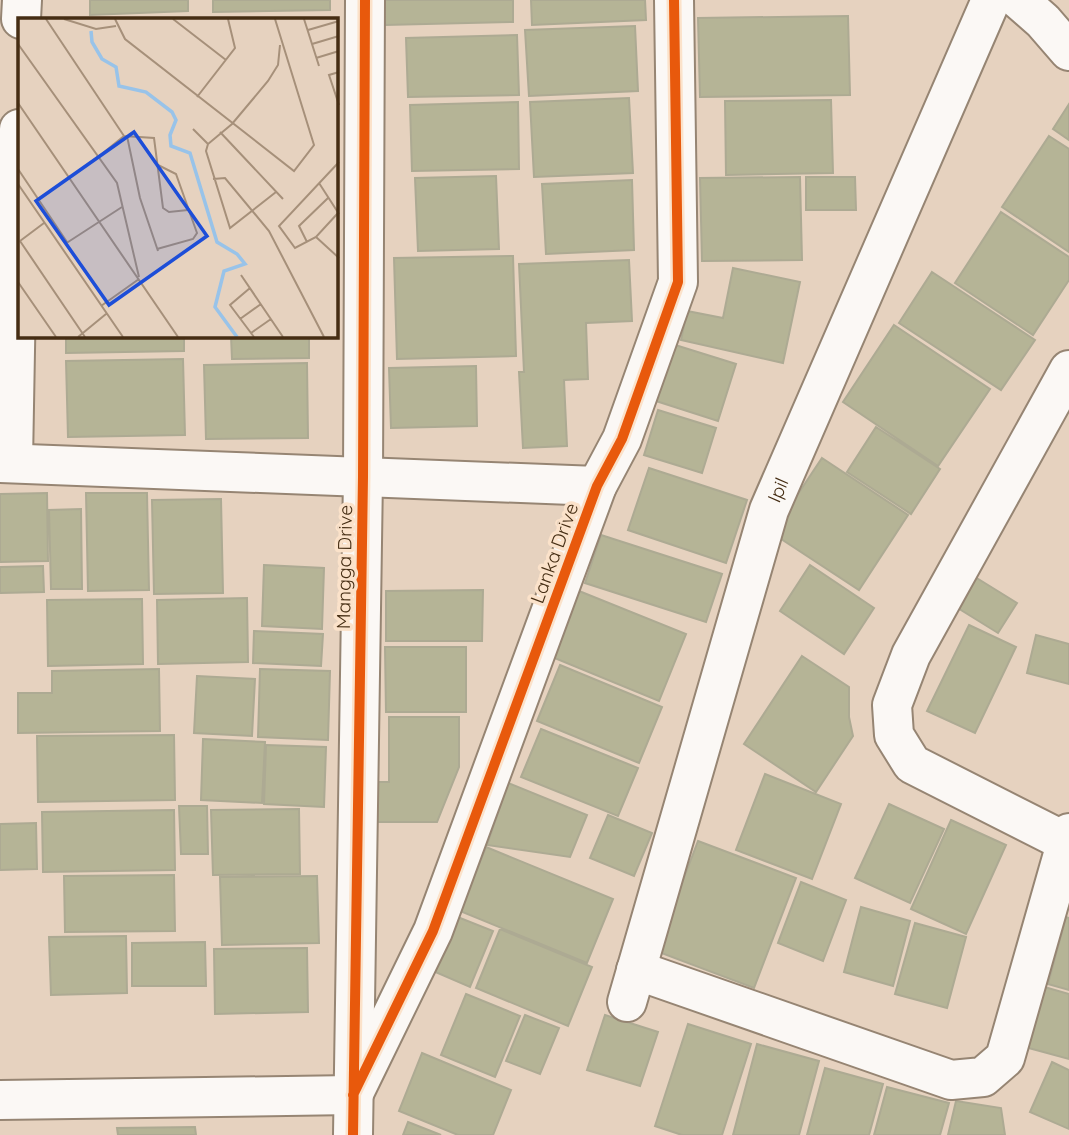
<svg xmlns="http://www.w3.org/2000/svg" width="1069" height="1135" viewBox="0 0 1069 1135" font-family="Quicksand,sans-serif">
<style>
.building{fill:#b5b496;stroke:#adaa93;stroke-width:2}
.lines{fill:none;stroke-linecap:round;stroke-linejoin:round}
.street-casing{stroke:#968573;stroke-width:42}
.street{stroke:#fbf8f5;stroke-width:38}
.cycleway-casing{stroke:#fbe2ca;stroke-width:15}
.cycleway{stroke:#e8590c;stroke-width:10}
.labels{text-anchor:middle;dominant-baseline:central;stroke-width:7;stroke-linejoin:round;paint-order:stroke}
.street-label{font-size:19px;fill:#452d13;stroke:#fbe2ca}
.inset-river{fill:none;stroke:#98c3e9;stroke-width:3.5}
.inset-road{fill:none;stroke:#a6907a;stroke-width:2}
.view{fill:#1d4ed8;fill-opacity:0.15;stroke:#1d4ed8;stroke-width:3.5}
.inset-edge{fill:none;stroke:#452d13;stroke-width:3.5}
</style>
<rect width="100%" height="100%" fill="#e6d2bf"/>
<path class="building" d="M90,0H188V11L90,15Z
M213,0H330V10L213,12Z
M384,0H513V22L385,25Z
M531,0H645L646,20L532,25Z
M848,16L850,95L700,97L698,18Z
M635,26L638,91L529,96L525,30Z
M517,35L519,95L408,97L406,38Z
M629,98L633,173L534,177L530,102Z
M831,100L833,173L726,175L725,101Z
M518,102L519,169L412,171L410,105Z
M1069,104V140L1053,129Z
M1049,136L1069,149V252L1002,207Z
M496,176L499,249L418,251L415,178Z
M800,177L802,260L702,261L700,178Z
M806,177H855L856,210H806Z
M632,180L634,250L546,254L542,184Z
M1001,212L1069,257V280L1033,335L955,283Z
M513,256L516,356L397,359L394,258Z
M629,260L632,321L586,323L588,379L564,380L567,446L523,448L519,372H524L519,264Z
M733,268L800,282L783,363L681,340L687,311L723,318Z
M932,272L1035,340L1001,390L899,323Z
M894,325L990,389L938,466L843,402Z
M66,336H184V351L66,353Z
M231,336H309V358L232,359Z
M672,344L736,364L718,421L653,400Z
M183,359L185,435L68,437L66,361Z
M307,363L308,438L206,439L204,365Z
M476,366L477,426L391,428L389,368Z
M658,410L716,428L702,473L644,455Z
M876,427L940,469L911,514L847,472Z
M822,458L908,515L859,590L772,533Z
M649,468L747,500L726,563L628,530Z
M47,493L48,561L0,562V494Z
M86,493H147L149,590L88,591Z
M221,499L223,593L154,594L152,500Z
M81,509L82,589H51L49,510Z
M601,535L722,574L706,622L585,583Z
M264,565L324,568L322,629L262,626Z
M810,565L874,608L844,654L780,611Z
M43,566L44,592L0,593V567Z
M967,572L1017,603L998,633L948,602Z
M483,590L482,641H386V591Z
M579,591L686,634L659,701L552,657Z
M247,598L248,662L158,664L157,600Z
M142,599L143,664L48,666L47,600Z
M969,625L1016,647L975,733L927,711Z
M254,631L323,634L321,666L253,663Z
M1036,635L1069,644V684L1027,673Z
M385,647H466V712H386Z
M802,656L849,687V717L853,736L816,792L744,744Z
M560,665L662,707L639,763L537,721Z
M159,669L160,731L18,733V693H52V671Z
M260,669L330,671L328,740L258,737Z
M197,676L255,679L252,736L194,733Z
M389,717H459V767L437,822H376V782H389Z
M541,729L638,768L618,816L521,777Z
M174,735L175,800L38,802L37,736Z
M203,739L265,742L262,803L201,800Z
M266,745L326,747L324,807L264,804Z
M765,774L841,804L812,879L736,850Z
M508,783L587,815L570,857L487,845Z
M889,804L944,829L910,903L855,878Z
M179,806H207L208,854H181Z
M299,809L300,874L213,875L211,810Z
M174,810L175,870L43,872L42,812Z
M608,815L652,833L634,876L590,858Z
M951,820L1006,845L966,934L911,909Z
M36,823L37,869L0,870V824Z
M698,841L796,878L754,988L656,951Z
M486,847L613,899L587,963L460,911Z
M174,875L175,931L65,932L64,876Z
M317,876L319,943L222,945L220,877Z
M801,882L846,900L823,961L778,943Z
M861,907L910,921L893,986L844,972Z
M455,916L493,931L470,987L433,971Z
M1066,917L1069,918V990L1048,984Z
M915,923L966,937L947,1008L895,994Z
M500,929L592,967L568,1026L476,988Z
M126,936L127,993L51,995L49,937Z
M205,942L206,986H132V943Z
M307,948L308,1012L215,1014L214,949Z
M1041,986L1069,994V1059L1025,1047Z
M466,994L520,1016L495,1077L441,1055Z
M525,1015L559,1028L540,1074L506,1061Z
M605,1015L658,1032L640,1086L587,1070Z
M688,1024L751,1044L722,1135H682L655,1126Z
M757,1044L819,1061L799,1135H733Z
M422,1053L511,1090L493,1135H458L399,1111Z
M1052,1062L1069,1070V1129L1030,1112Z
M825,1068L883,1084L869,1135H807Z
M887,1087L949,1103L940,1135H874Z
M956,1101L1001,1108L1005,1135H948Z
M408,1122L441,1135H403Z
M195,1127L196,1135H118L117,1128Z"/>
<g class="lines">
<defs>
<g id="street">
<path d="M1019,0L1043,21L1069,51"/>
<path d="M21,19L22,0"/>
<path d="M13,462L19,129"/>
<path d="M0,463L597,486"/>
<path d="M1066,842L912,764L894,735L892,705L911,655L1069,370"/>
<path d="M636,970L951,1080L983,1077L1005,1058L1069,833"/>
<path id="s1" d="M627,1002L769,510L991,0"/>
<path d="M353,1095L433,931L597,486L622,439L678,282L674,0"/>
<path d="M0,1100L353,1095"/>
<path d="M353,1135L363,477L365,0"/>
</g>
</defs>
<use href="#street" class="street-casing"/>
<use href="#street" class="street"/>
<defs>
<path id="cycleway" d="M353,1095L433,931L597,486L622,439L678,282L674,0
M353,1135L363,477L365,0"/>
</defs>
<use href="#cycleway" class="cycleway-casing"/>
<use href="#cycleway" class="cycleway"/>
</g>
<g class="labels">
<g class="street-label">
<text stroke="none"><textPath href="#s1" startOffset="534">Ipil</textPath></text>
<text transform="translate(554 553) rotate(-70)">Lanka Drive</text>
<text transform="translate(344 567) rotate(-89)">Mangga Drive</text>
</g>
</g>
<g transform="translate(18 18)">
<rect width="320" height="320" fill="#e6d2bf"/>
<path class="inset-river" d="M73,13L74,24L84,41L98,49L101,68L128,74L154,94L158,102L152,117L153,128L172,135L199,224L219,236L227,246L206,253L197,289L219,319"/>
<path class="inset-road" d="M28,1L106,118M46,1L78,11L98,8M97,1L107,21L276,153L296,127L257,1M155,1L208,42M286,1L301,48M290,12L321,3M0,26L99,165L121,259M294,26L321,18M298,40L321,33M321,54L311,57L321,87M179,79L217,30L210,1M0,85L160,319M175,111L190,126M202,114L265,181M109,118L122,180L140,233M80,139L106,118L136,120L145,190L151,194L170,192M0,151L49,224M195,161L207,160L251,213L306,319M301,165L321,196M0,166L105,319M258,174L212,210L188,133L190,126L214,106L250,63L260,47L262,27M320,195L298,219L277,230L261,208L321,144M298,219L321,240M2,223L67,319M2,223L26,205M289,224L281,208L310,180M47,226L104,189M139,231L175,221L179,215L158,156L140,147M223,257L265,319M0,264L38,319M232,270L212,287L236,319M83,288L121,261M222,301L243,286M233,315L253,301M60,319L88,296"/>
<path class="view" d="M116,114L189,218L91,287L18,183Z"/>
<rect width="320" height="320" class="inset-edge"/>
</g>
</svg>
